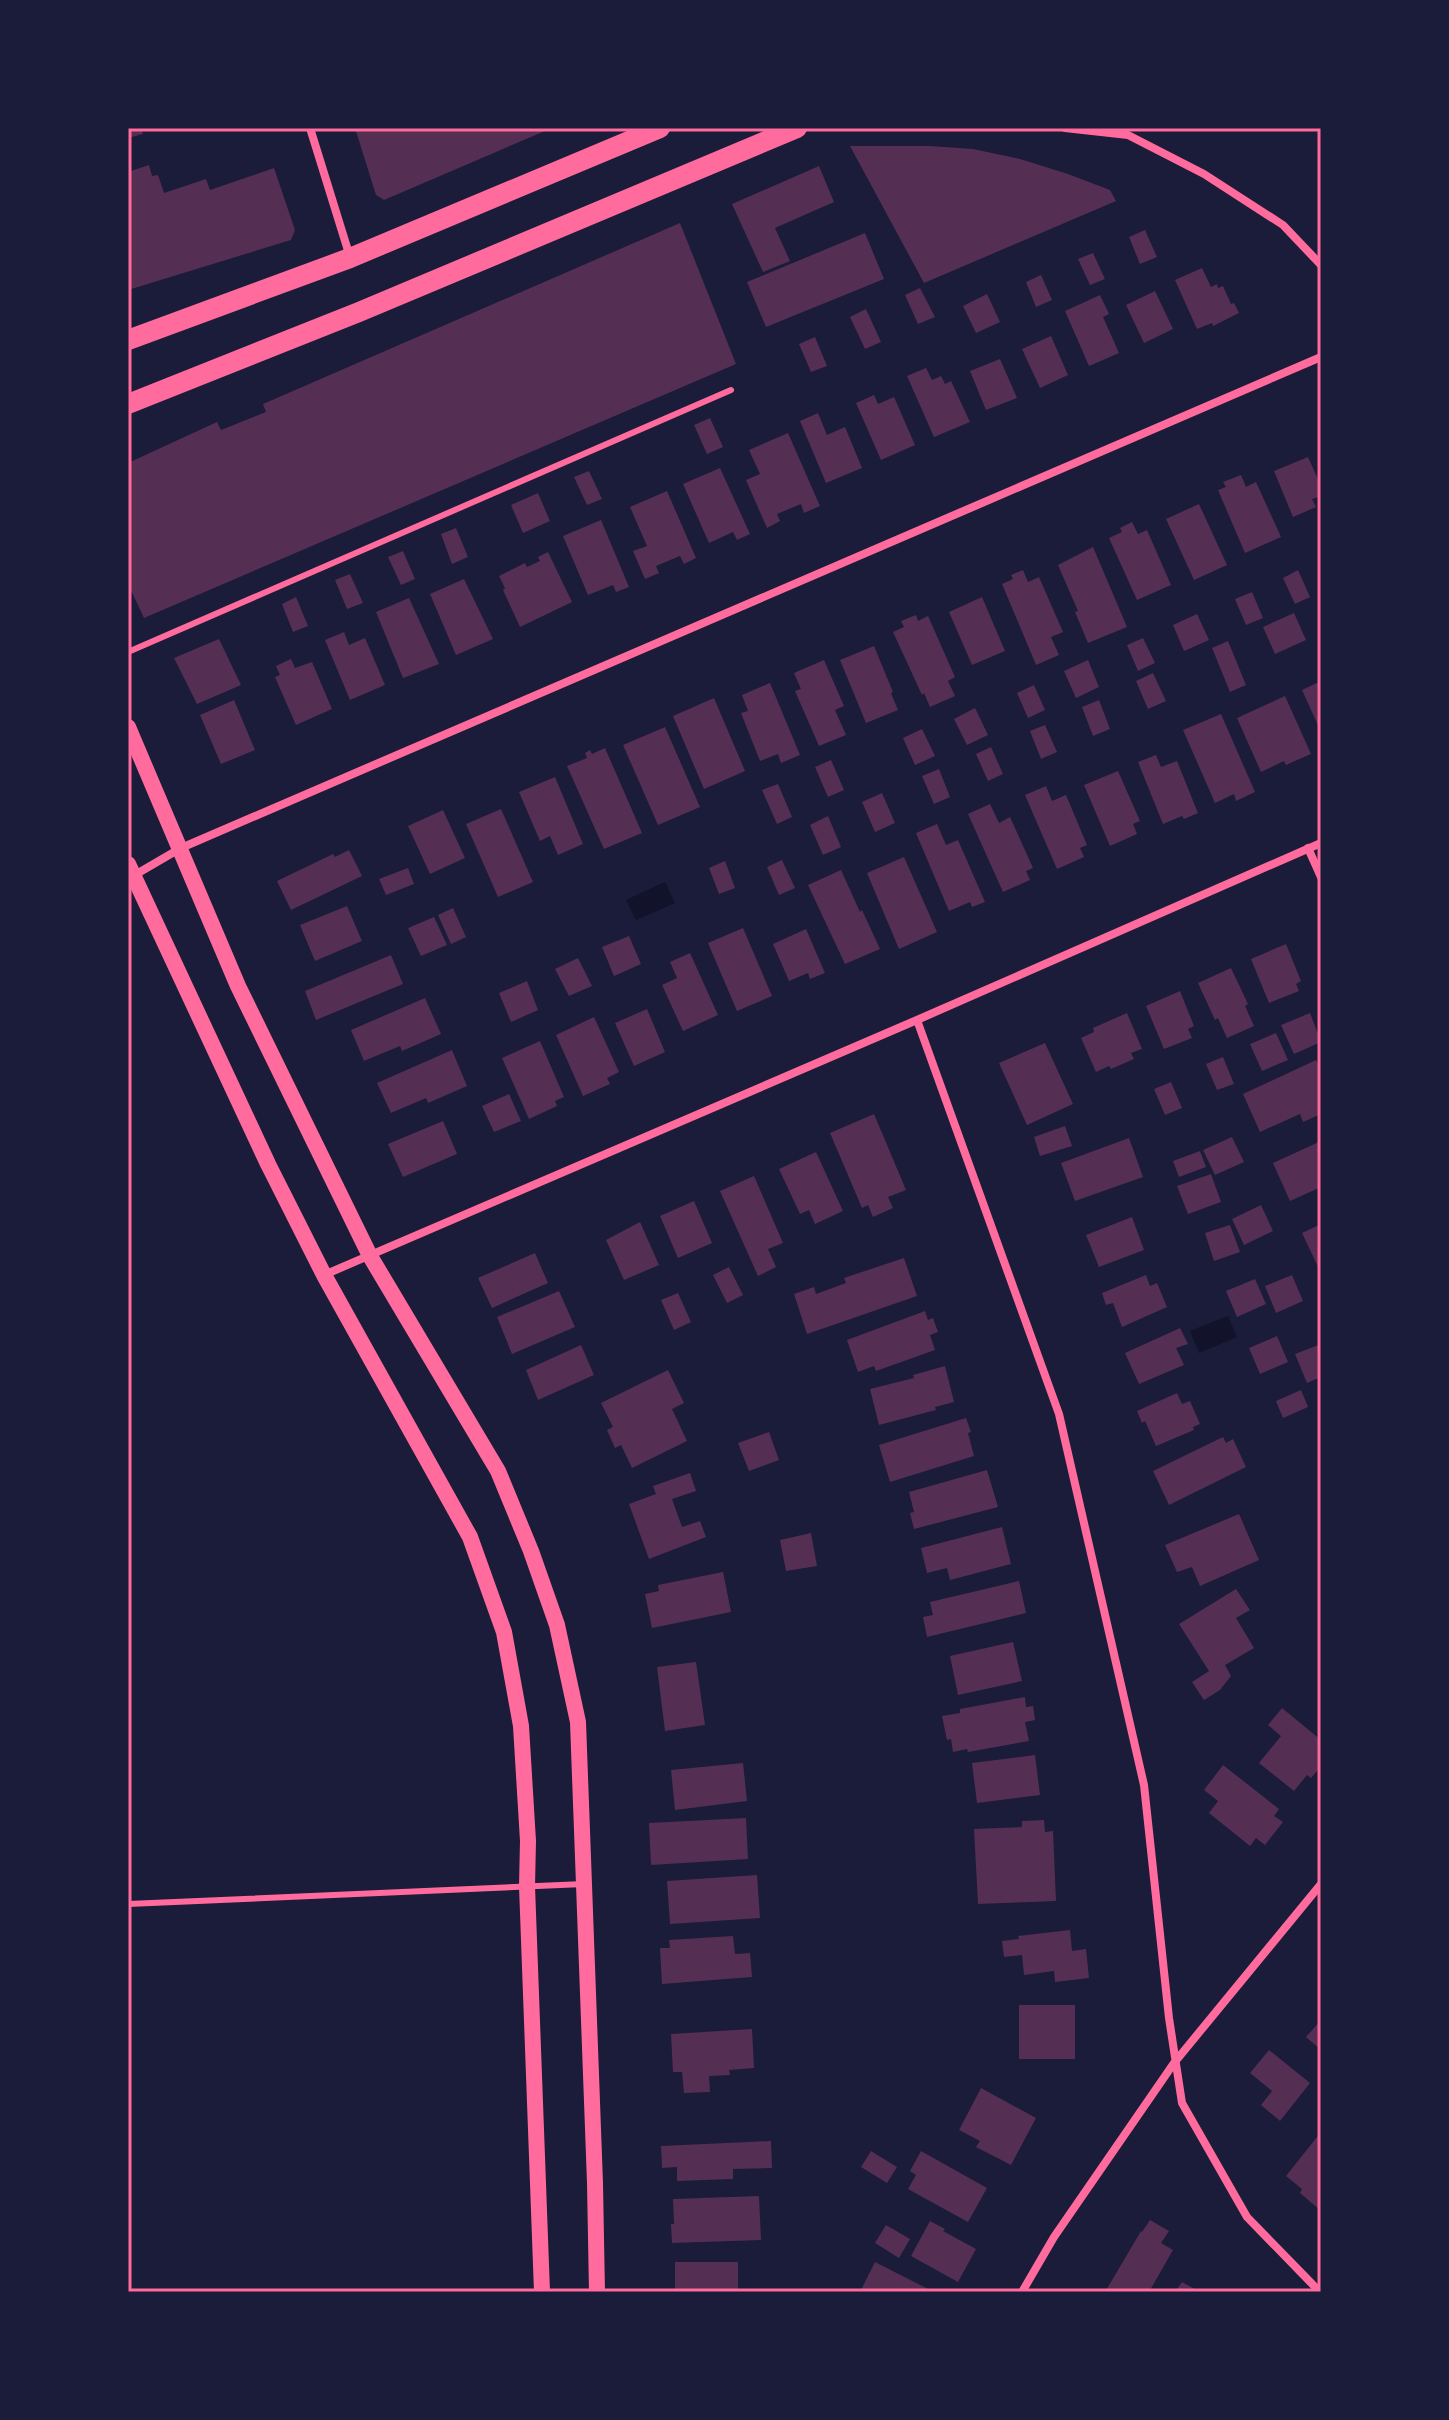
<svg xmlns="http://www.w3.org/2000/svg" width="1449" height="2420" viewBox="0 0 1449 2420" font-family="'Archivo Narrow',sans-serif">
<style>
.water{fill:#12122b}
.building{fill:#542f53}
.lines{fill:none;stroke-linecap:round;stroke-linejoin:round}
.service{stroke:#ff6b9d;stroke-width:6}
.minor{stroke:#ff6b9d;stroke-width:8}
.secondary{stroke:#ff6b9d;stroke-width:16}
.primary{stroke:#ff6b9d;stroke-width:20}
.neatline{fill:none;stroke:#ff6b9d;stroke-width:3}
</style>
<rect width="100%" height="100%" fill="#1b1b3a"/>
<path class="water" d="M665,882L675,903L636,920L626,900Z
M1228,1316L1237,1337L1199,1353L1190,1331Z"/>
<path class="building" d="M128,128H141L143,134L128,138Z
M355,128H552L384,200L376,195Z
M850,146H930L973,149L1020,159L1068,174L1110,190L1116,201L924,283Z
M149,165L152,176L158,175L164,193L206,179L210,190L274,168L295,230L291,240L128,290V172Z
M819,166L834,202L775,228L790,261L763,272L732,204Z
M680,223L736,364L144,618L128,584V463L217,422L221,430L266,412L263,404Z
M1145,230L1157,257L1140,264L1129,237Z
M865,233L884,279L766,327L747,282Z
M1093,253L1105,279L1090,285L1078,259Z
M1202,268L1211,287L1217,284L1218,288L1223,286L1231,304L1234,303L1239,313L1213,326L1212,323L1197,329L1175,280Z
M1041,275L1052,300L1036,307L1026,282Z
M920,288L935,317L918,324L905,295Z
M1155,291L1173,329L1144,343L1126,305Z
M987,294L1000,322L976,333L963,306Z
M1100,295L1109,314L1103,317L1119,353L1089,366L1065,311Z
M866,309L881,342L865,349L850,317Z
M1051,336L1068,375L1040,388L1022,349Z
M815,337L827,366L811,372L799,344Z
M1000,359L1017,398L986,410L970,371Z
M926,368L932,380L941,376L945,384L951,381L970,422L934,437L907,376Z
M874,395L878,404L894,397L915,445L881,460L856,403Z
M818,413L827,435L845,427L862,468L826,483L800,421Z
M710,418L723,447L707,454L694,425Z
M788,433L820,506L804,513L801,504L777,514L780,521L767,528L746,480L760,474L749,450Z
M1308,457L1321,486V496L1312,499L1316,507L1293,517L1274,471Z
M720,468L750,534L737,540L733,532L709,543L683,484Z
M589,471L602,499L587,505L574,477Z
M1241,475L1246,487L1256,482L1281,537L1245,553L1218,490L1226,487L1223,482Z
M667,491L696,558L684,564L680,556L656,566L659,573L645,579L633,551L647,546L630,507Z
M538,493L550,521L523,533L511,505Z
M1199,504L1227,565L1194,580L1166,519Z
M601,520L629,587L616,592L613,585L588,595L563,536Z
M1132,522L1138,534L1147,530L1171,585L1137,600L1109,538L1122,532L1120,528Z
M456,528L468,557L452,564L441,534Z
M1093,547L1127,627L1088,643L1075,612L1078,611L1058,565Z
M403,551L415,579L401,585L388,557Z
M548,552L572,602L520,627L503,590L505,588L499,576L525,563L527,567L540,561L538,557Z
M1023,570L1028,582L1039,577L1063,632L1051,637L1059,655L1036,665L1002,584L1013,579L1011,575Z
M1298,570L1310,597L1295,604L1283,578Z
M350,574L363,603L347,609L335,580Z
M464,579L493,639L456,655L430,594Z
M1252,592L1263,618L1246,625L1235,599Z
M296,597L308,626L293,632L282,604Z
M982,597L1005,651L972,665L949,612Z
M409,598L439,664L403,678L376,612Z
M1294,613L1306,640L1275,654L1263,627Z
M1197,614L1209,640L1184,651L1173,625Z
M916,615L918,621L928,616L955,677L948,681L955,696L930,707L924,693L922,695L893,632L904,627L901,621Z
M344,632L349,645L365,638L385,685L350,700L325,640Z
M1143,638L1155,663L1138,671L1127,645Z
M219,639L241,685L197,704L174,658Z
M1228,641L1246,685L1230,692L1212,648Z
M874,646L893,692L891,693L898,710L866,723L840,660Z
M291,659L295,668L312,662L332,709L296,725L275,677L280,675L276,666Z
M824,660L844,706L835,710L846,735L819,746L795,691L801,689L794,673Z
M1088,660L1099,687L1076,698L1064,671Z
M1153,673L1166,701L1148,709L1136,681Z
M1321,681V732L1302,690Z
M770,683L800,755L781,763L778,754L760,761L741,713L748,711L742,695Z
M1034,685L1045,710L1028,718L1017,693Z
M1285,696L1311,754L1286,765L1284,761L1261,772L1237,718Z
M714,698L745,771L704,789L673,716Z
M234,700L255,750L221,764L200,715Z
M1099,700L1110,729L1093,736L1082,707Z
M975,708L988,735L967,745L954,719Z
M1221,714L1255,792L1236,801L1234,794L1215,803L1183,730Z
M1045,725L1057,752L1041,759L1030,731Z
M665,727L700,807L658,825L623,745Z
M922,729L935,756L915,765L903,738Z
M991,747L1003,774L988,781L976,754Z
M605,748L642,833L604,849L567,766L587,758L585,753L590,750L592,754Z
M1156,755L1161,767L1177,761L1198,813L1184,819L1182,816L1163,824L1138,762Z
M831,760L844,790L828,797L815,767Z
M939,769L950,797L934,804L922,776Z
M1118,771L1140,821L1133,824L1137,834L1110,846L1084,785Z
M555,777L583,844L558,855L550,836L540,841L519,792Z
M778,784L792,817L777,824L762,790Z
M1046,786L1052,801L1066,795L1087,845L1080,848L1084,857L1057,869L1025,795Z
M882,793L895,823L875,832L862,802Z
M990,804L999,823L1010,817L1033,868L1026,871L1030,880L1003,892L968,814Z
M501,809L533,882L498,897L466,824Z
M443,810L465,858L430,874L408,826Z
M828,816L841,847L823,855L810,825Z
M937,824L946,845L958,840L985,902L972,907L970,902L949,911L916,833Z
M349,850L362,876L291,910L277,881L333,854L335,857Z
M904,857L937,932L899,949L867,873Z
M782,860L795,888L779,895L767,867Z
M725,861L735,888L719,894L709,868Z
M408,868L414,884L386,895L379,879Z
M841,870L860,912L862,910L880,949L845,964L808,885Z
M347,906L362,941L315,961L300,925Z
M453,908L466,937L451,944L438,915Z
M434,917L447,945L421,956L408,928Z
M743,928L772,996L737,1011L708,943Z
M806,929L825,973L810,979L808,973L789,981L773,944Z
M629,936L641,964L614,976L602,947Z
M1286,944L1301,981L1296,984L1299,991L1269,1003L1251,959Z
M690,953L718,1015L683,1031L662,985L677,978L670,962Z
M391,955L403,984L316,1020L305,991Z
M578,958L592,986L569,996L555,969Z
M1231,968L1248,1004L1245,1006L1254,1026L1227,1038L1218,1018L1215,1020L1198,983Z
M527,981L538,1010L511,1022L499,993Z
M1180,991L1194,1026L1188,1029L1192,1038L1164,1049L1146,1006Z
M425,998L441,1034L402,1051L400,1046L364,1061L351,1030Z
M647,1009L665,1052L634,1066L615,1023Z
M1127,1013L1142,1049L1131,1053L1134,1059L1111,1069L1109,1066L1096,1072L1081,1038L1094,1032L1093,1028Z
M1310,1013L1321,1042L1294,1054L1281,1025Z
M594,1017L619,1072L607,1078L610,1084L583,1096L556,1035Z
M1276,1033L1288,1060L1262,1071L1250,1044Z
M540,1041L564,1097L555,1101L557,1106L529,1119L502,1058Z
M1045,1043L1073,1104L1027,1125L999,1063Z
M452,1050L467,1086L428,1103L426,1098L391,1113L377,1083Z
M1223,1057L1234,1084L1217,1090L1206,1064Z
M1316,1060L1321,1070V1114L1303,1122L1300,1114L1260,1132L1243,1094Z
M1171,1082L1182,1108L1165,1115L1154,1089Z
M509,1094L521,1121L494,1132L482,1106Z
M874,1114L906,1190L888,1197L893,1208L873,1217L868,1205L862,1208L830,1133Z
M443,1121L457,1154L403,1177L388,1144Z
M1065,1126L1072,1146L1040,1156L1034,1137Z
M1232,1137L1244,1162L1215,1175L1203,1150Z
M1129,1138L1143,1177L1075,1201L1061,1163Z
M1321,1141V1187L1290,1201L1273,1163Z
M1200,1151L1206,1167L1179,1177L1173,1161Z
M816,1152L843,1211L815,1224L809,1210L800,1214L779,1169Z
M1211,1174L1221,1202L1188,1214L1177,1186Z
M754,1176L783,1243L768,1249L776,1267L758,1276L720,1191Z
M694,1201L712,1243L678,1258L660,1216Z
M1261,1205L1273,1231L1244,1245L1232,1219Z
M1132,1217L1144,1250L1099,1267L1086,1235Z
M640,1222L659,1265L624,1280L606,1240Z
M1321,1224V1273L1302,1233Z
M1230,1225L1240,1252L1214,1261L1205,1233Z
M535,1253L548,1283L492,1308L478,1278Z
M904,1258L917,1296L807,1334L794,1294L814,1287L816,1294L846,1283L844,1278Z
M729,1267L743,1295L727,1303L713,1275Z
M1146,1275L1150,1286L1157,1283L1167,1307L1122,1327L1113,1303L1106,1305L1102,1293Z
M1292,1275L1303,1301L1276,1313L1265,1286Z
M1255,1279L1266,1304L1237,1317L1226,1291Z
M559,1291L575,1327L512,1354L497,1317Z
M678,1293L691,1322L674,1330L661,1300Z
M925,1311L928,1320L933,1318L938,1332L930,1335L935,1350L876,1371L874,1366L858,1372L847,1340Z
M1180,1328L1188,1344L1176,1348L1184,1365L1139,1384L1125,1353Z
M1277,1336L1288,1362L1260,1374L1249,1348Z
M1321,1344V1377L1307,1383L1295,1354Z
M581,1345L594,1375L538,1400L526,1370Z
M945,1366L954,1402L935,1407L936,1410L879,1425L870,1389L914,1378L913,1375Z
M668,1370L684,1403L672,1409L687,1441L632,1468L621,1445L615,1448L607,1430L613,1427L601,1403Z
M1301,1390L1308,1407L1283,1418L1276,1401Z
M1177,1393L1182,1404L1190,1401L1200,1424L1193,1427L1194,1430L1156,1446L1145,1421L1142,1423L1137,1411Z
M966,1418L971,1432L968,1433L974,1456L890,1482L879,1445Z
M769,1432L779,1460L749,1471L738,1443Z
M1223,1437L1226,1443L1233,1439L1246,1467L1169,1505L1153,1471Z
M987,1470L998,1507L914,1529L910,1513L914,1512L909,1492Z
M690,1473L696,1491L672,1499L682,1527L700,1521L706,1537L649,1559L629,1504L656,1494L653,1486Z
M1239,1514L1259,1560L1200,1586L1192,1567L1177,1572L1165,1545Z
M1002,1527L1011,1564L950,1580L947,1568L927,1573L921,1548Z
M811,1533L817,1566L786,1571L780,1540Z
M723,1572L731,1612L652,1628L645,1594L659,1591L658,1585Z
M1019,1581L1026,1613L927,1637L923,1617L933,1615L930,1602Z
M1236,1589L1250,1610L1236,1618L1254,1648L1225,1665L1231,1676L1220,1690L1204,1700L1192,1682L1209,1671L1179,1624Z
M1013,1642L1022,1681L958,1695L950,1656Z
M696,1662L705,1725L665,1731L657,1667Z
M1025,1697L1026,1707L1033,1706L1035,1720L1025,1722L1029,1741L968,1752L967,1749L953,1752L951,1739L947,1740L942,1716L960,1713V1709Z
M1282,1708L1321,1740V1773L1318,1770L1311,1778L1307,1775L1294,1791L1259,1763L1281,1736L1268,1725Z
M1035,1755L1040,1795L977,1803L972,1763Z
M743,1763L747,1801L675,1810L671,1770Z
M1223,1765L1279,1809L1274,1816L1283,1822L1265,1845L1256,1838L1250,1846L1209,1813L1218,1801L1204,1790Z
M746,1818L748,1859L651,1865L649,1823Z
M1044,1820L1045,1832L1053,1831L1056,1901L978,1904L974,1829L1022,1827V1821Z
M757,1875L760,1918L670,1924L667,1881Z
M1070,1930L1072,1951L1086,1949L1089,1978L1055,1982L1054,1971L1024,1975L1022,1955L1004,1957L1002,1941L1019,1939L1018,1936Z
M733,1936L735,1954L750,1953L752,1977L662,1984L660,1948H670L669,1940Z
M1019,2005H1075V2059H1019Z
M1321,2020V2050L1306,2037Z
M752,2029L754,2068L729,2070L730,2075L709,2076L710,2092L684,2093L682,2072H673L671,2034Z
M1269,2050L1310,2083L1280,2121L1261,2105L1272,2091L1250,2073Z
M981,2088L1036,2118L1011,2165L976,2147L980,2141L959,2130Z
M1321,2132V2211L1300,2193L1302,2189L1286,2176Z
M771,2141L772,2168L733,2169V2179L677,2181V2167L662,2168L661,2146Z
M871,2151L897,2167L887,2183L861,2167Z
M921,2151L987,2188L968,2222L908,2189L916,2175L910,2171Z
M759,2196L761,2240L672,2243L671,2224H674L673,2199Z
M1150,2220L1169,2231L1161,2243L1173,2250L1149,2292H1105L1141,2231L1142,2232Z
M930,2221L945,2229L943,2231L976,2249L958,2282L911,2256Z
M886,2225L910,2239L899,2258L875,2243Z
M675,2262H738V2292H675Z
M875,2262L934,2292H860Z
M1182,2282L1200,2292H1175Z"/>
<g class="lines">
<path class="service" d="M128,652L731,390
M128,1904L584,1884"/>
<path class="minor" d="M310,128L350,257
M1065,128L1128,135L1204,174L1283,225L1321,265
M1308,848L1321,877
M133,876L181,848L1321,357
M917,1020L1059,1414L1144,1785L1169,2018L1182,2103L1247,2217L1320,2292
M324,1275L917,1020L1321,843
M1022,2292L1054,2237L1174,2063L1321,1884"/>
<path class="secondary" d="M128,727L238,986L370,1256L498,1471L531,1551L557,1625L578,1722L595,2183L597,2292
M128,864L268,1164L324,1275L470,1537L504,1632L521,1726L528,1841L527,1886L542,2292"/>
<path class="primary" d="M128,340L350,258L660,128
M128,404L359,312L797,128"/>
</g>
<rect width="1449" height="2420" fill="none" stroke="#1b1b3a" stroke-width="260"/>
<rect x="130" y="130" width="1189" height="2160" class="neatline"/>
</svg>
